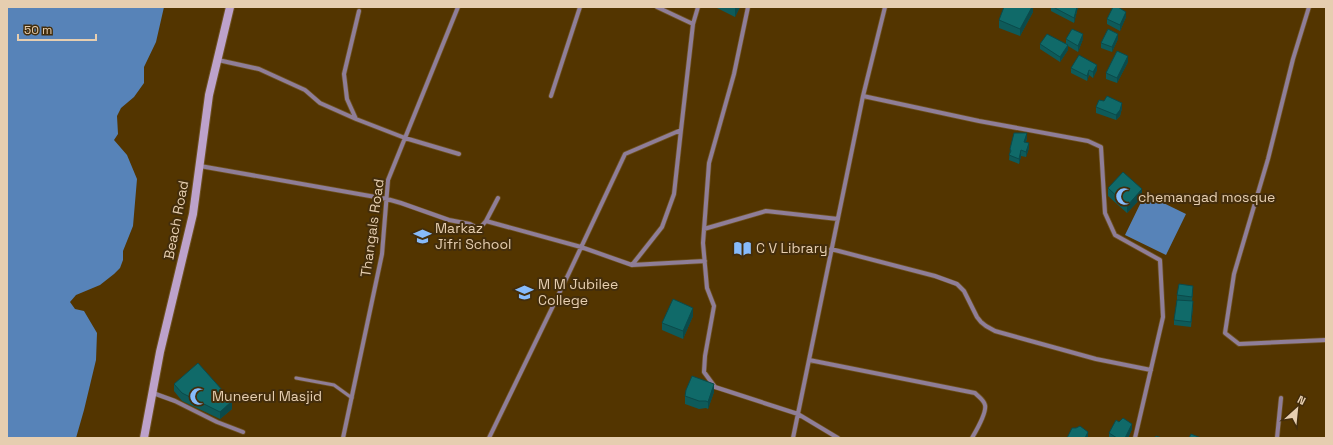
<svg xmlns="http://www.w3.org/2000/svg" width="1333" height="445" viewBox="0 0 1333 445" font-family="'Space Grotesk',sans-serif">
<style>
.water{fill:#5783b8}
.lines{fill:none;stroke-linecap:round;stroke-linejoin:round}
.lane-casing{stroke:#6d5120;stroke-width:4.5}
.street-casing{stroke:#6d5120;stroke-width:5.5}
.secondary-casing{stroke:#6d5120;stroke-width:10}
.lane{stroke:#8f7e98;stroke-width:3}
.street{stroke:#8f7e98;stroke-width:4}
.secondary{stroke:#bda2cb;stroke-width:8}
.wall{fill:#0e5b5a}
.shaded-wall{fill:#0b4a4a}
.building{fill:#106a69;stroke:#0b4a4a}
.labels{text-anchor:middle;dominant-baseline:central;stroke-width:4;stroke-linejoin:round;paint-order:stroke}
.poi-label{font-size:14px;fill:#e6ceb0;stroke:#432d0b;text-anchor:start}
.street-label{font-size:14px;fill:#e6ceb0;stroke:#432d0b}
</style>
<rect width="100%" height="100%" fill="#533500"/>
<path class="water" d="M7,7H164L156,42L144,67V83L134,97L121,108L117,116L118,134L114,140L127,155L137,179L133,226L123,251V260L120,268L114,274L100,285L76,295L70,302L75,309L84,311L97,333L96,360L84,410L76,438H7Z
M1145,194L1186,214L1166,255L1125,235Z"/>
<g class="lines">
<defs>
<path id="lane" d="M296,378L334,385L352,398"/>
<path id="street" d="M748,7L734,74L709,163L703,243L707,288L714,306L705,356L704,372L715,387L798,414L838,438
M1309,7L1293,59L1268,159L1234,274L1225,333L1239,344L1326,340
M359,11L344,74L347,99L356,119L405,138L459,154
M693,24L698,7
M218,60L259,69L305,90L320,103L356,119
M551,96L580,7
M863,96L979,121L1088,141L1101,147L1105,213L1115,235L1160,260L1163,317L1135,438
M200,166L387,199L401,203L449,220L470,224L479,229L486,221L498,198
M486,221L581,247L632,265L705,261
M704,229L766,211L838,219
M831,249L935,276L957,284L964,291L977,317L981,322L986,326L995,331L1096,359L1151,370
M632,265L662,227L674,194L681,130
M809,360L975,393C979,397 984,400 985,405C987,413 976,431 972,438
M153,393L175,401L217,422L243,432
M343,438L382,254L388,180L458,7
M489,438L569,273L625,154L681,130L693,24L657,7
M793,438L863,96L885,7
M1277,438L1281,398"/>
<path id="secondary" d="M144,438L160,352L193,214L209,95L230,7"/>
</defs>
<use href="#lane" class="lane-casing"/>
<use href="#street" class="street-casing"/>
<use href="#secondary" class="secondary-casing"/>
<use href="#lane" class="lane"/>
<use href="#street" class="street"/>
<use href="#secondary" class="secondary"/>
</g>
<path class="wall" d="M715,7H740L735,17Z
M1033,7V12L1020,36L999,28V20Z
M1051,7H1078L1074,23L1051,11Z
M1126,17L1120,31L1107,24V19Z
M1066,39H1083L1078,52L1068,46V50L1060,62L1040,49V44H1066Z
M1118,39L1112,52L1101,48V43Z
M1128,62L1117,83L1106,79V73Z
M1071,68L1097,70L1093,78L1089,75L1087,81L1071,73Z
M1096,107L1122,108L1120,116L1116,120L1096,113Z
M1027,138L1026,142L1029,148L1026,157L1021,156L1019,164L1009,160L1010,149Z
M1108,188L1142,197L1127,213L1108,196Z
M1193,292L1192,301L1193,306L1191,327L1174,325V320L1177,300V295Z
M693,316L683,339L662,330V323Z
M174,384L232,409L220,419L182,401L174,391Z
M714,392L708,409L706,408L699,409L685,404V396Z
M1132,429L1128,438H1109V433Z"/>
<path class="shaded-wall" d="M735,7H740L735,17Z
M1032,7H1033V12L1020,36V29Z
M1077,7H1078L1074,23V18Z
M1126,12V17L1120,31V25Z
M1083,34V39L1078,52V46Z
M1118,34V39L1112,52V47Z
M1068,45V50L1060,62V57Z
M1128,56V62L1117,83V78Z
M1097,65V70L1093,78V72Z
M1089,70V75L1087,81V76Z
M1122,103V108L1120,116L1116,120V115Z
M1027,133V138L1024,147V142Z
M1029,143V148L1026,157V152Z
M1021,150V156L1019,164V159Z
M1142,189V197L1127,213V206Z
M693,308V316L683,339V331Z
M714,384V392L708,409V402Z
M232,401V409L220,419V412Z
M1132,424V429L1128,438H1125Z
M1088,432V438H1085Z"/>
<path class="building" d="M1004,7H1032L1020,29L999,20Z
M1053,7H1077L1074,18Z
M1113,7H1118L1126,12L1120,25L1107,19Z
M1072,29L1083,34L1078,46L1066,39Z
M1108,29L1118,34L1112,47L1101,43Z
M1047,34L1068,45L1060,57L1040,44Z
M1117,51L1128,56L1117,78L1106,73Z
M1079,55L1097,65L1093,72L1089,70L1087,76L1071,68Z
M1107,96L1122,103L1120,110L1116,115L1096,107L1099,100L1104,101Z
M1014,133H1027L1024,142L1029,143L1026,152L1021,150L1019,159L1009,155L1011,151L1010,149Z
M1123,172L1142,189L1127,206L1108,188Z
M1179,284L1193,286L1192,297L1177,295Z
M673,299L693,308L683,331L662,323Z
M1177,300L1193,301L1191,322L1174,320Z
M198,363L232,401L220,412L182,393L174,384Z
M692,376L714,384L708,402L706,401H699L685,396L686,390Z
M1123,418L1132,424L1125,438H1117L1109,433L1116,420L1119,422Z
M1080,426L1088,432L1085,438H1067L1072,428H1076Z
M1191,434L1201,438H1189Z
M1156,436L1162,438H1155Z"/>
<defs>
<symbol id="mosque-bare" viewBox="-9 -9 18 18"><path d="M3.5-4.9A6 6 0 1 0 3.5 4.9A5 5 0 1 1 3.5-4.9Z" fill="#87bbfb" stroke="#432d0b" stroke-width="2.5" paint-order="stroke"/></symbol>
<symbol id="school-bare" viewBox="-9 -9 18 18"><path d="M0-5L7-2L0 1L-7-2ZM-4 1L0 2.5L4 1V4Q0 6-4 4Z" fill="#87bbfb" stroke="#432d0b" stroke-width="2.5" paint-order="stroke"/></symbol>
<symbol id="library-bare" viewBox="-9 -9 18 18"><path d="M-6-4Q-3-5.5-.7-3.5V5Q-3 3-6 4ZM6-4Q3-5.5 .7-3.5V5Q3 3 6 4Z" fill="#87bbfb" stroke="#432d0b" stroke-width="2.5" paint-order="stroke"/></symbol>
<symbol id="university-bare" viewBox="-9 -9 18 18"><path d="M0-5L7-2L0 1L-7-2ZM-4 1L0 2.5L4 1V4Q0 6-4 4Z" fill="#87bbfb" stroke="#432d0b" stroke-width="2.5" paint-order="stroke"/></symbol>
</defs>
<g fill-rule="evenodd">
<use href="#mosque-bare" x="1112" y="184" width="25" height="25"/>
<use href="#school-bare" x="410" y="224" width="25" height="25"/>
<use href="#library-bare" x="730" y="236" width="25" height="25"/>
<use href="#university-bare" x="512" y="280" width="25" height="25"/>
<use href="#mosque-bare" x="186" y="384" width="25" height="25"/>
</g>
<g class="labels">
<g class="poi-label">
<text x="1138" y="197">chemangad mosque</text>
<text x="435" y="228">Markaz<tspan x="435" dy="16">Jifri School</tspan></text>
<text x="756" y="248">C V Library</text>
<text x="538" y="284">M M Jubilee<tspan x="538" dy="16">College</tspan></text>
<text x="212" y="396">Muneerul Masjid</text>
</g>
<g class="street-label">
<text transform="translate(176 220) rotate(-79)">Beach Road</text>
<text transform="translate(372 228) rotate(-82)">Thangals Road</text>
</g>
</g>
<rect width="1333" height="445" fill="none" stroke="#e6ceb0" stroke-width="16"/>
<g transform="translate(1297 409) rotate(27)" stroke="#432d0b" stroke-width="3" paint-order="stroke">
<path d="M0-3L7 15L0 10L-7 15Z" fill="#e6ceb0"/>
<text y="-6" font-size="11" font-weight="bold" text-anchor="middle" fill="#e6ceb0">N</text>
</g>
<path d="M18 34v6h78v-6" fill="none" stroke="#e6ceb0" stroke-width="2"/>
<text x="24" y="34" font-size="12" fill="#e6ceb0" stroke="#432d0b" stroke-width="3" paint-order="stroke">50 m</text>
</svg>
